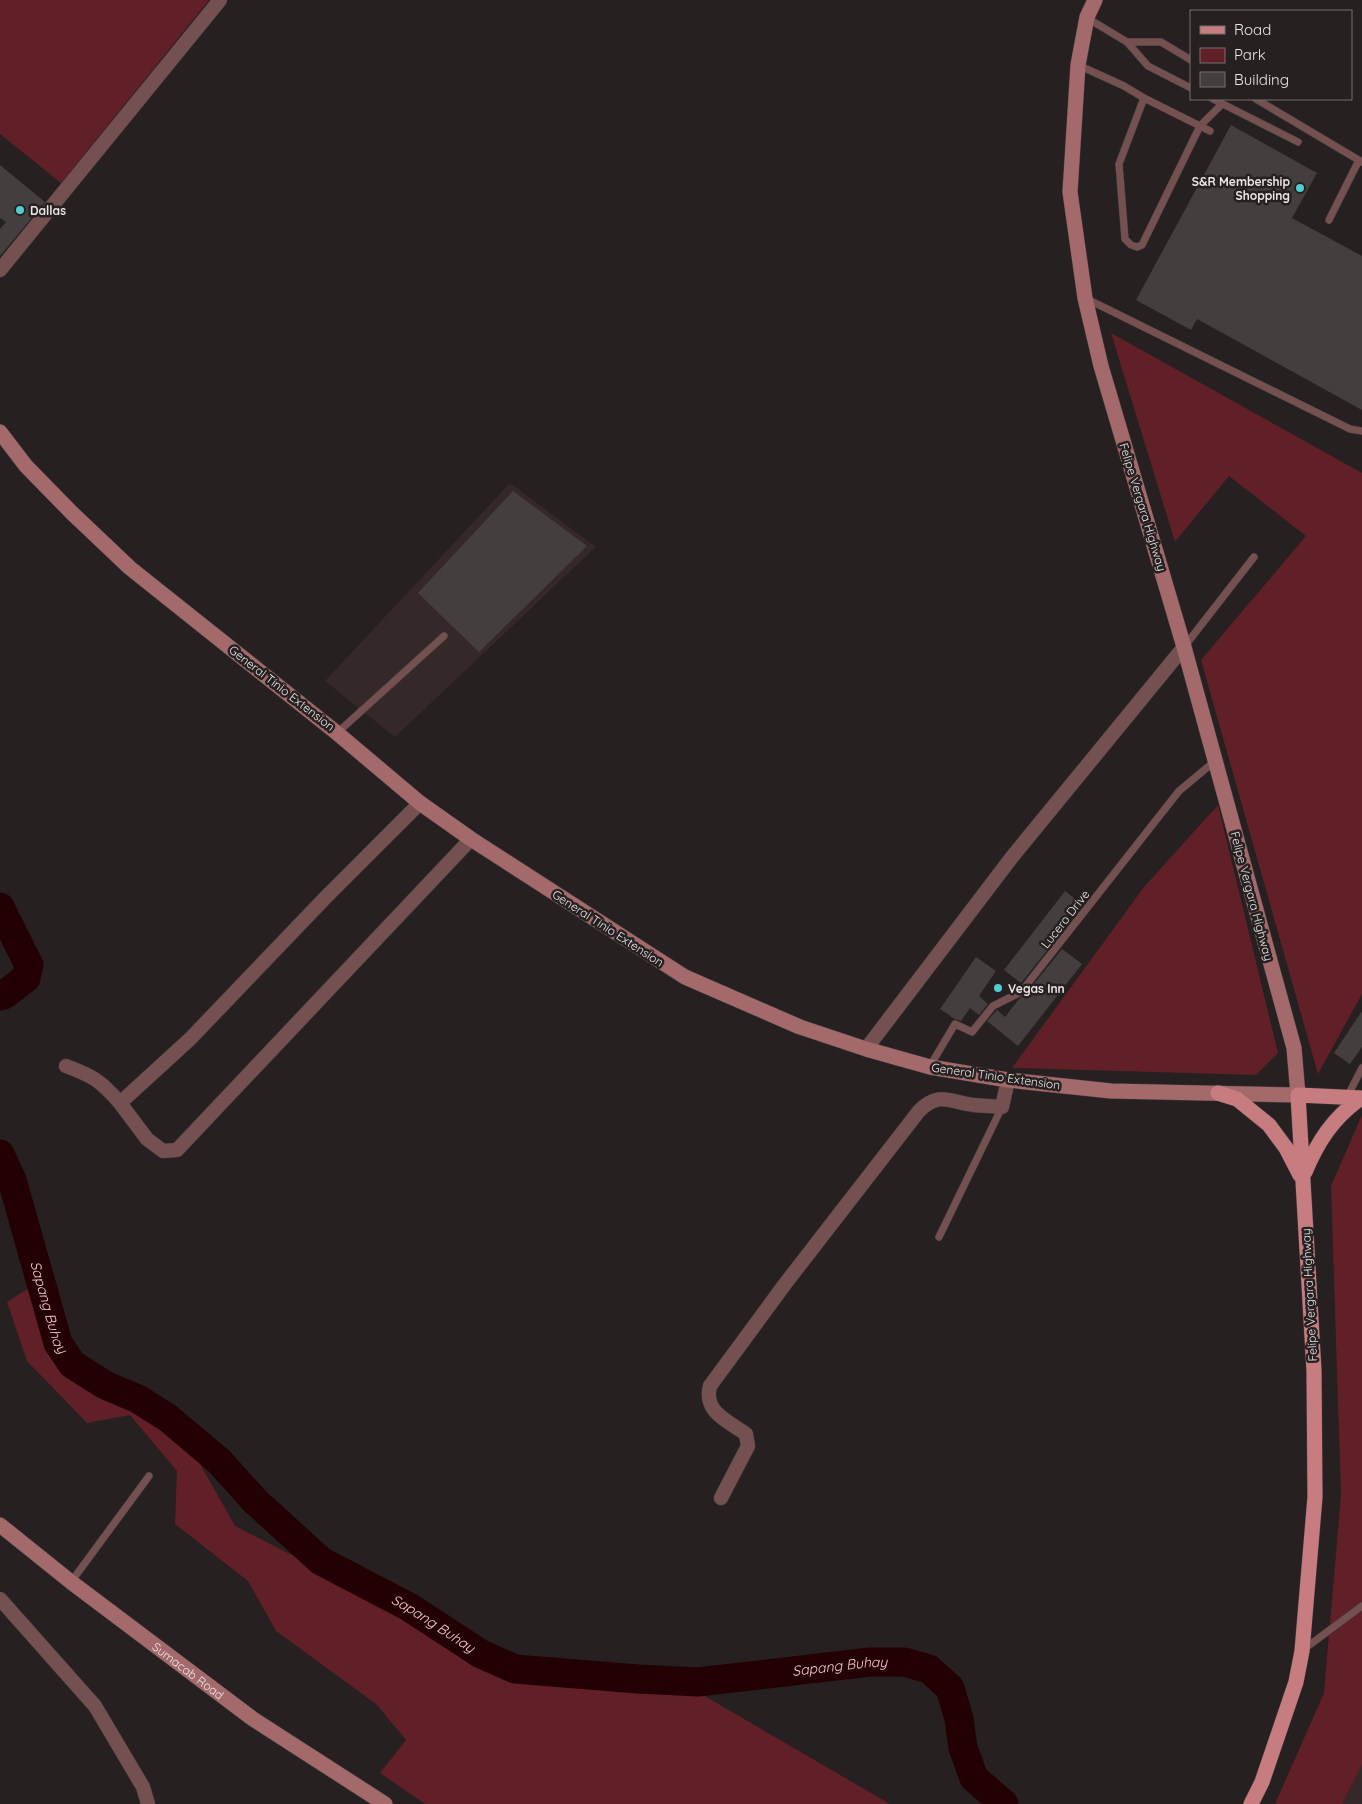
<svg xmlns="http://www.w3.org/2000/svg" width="1362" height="1804" viewBox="0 0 1362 1804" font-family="Quicksand,sans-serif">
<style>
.built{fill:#352829}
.green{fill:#611f27}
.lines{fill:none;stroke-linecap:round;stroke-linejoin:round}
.river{stroke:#220004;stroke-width:29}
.building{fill:#453e3e}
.lane-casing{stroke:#423c3c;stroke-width:8}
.street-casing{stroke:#423c3c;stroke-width:15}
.secondary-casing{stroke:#423c3c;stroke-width:16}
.primary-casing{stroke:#423c3c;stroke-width:16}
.lane{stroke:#745051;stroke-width:7}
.street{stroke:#745051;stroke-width:14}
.secondary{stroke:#a3696b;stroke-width:15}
.primary{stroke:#c77c80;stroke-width:15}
.poi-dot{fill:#52cdcf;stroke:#262020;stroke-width:2}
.labels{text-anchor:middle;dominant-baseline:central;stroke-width:5;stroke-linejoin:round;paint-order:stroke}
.poi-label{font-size:12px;font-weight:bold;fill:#ebe7e7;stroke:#262020;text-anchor:start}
.street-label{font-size:12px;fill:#ebe7e7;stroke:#262020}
.water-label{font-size:14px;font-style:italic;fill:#f9c8c9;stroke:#262020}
</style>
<rect width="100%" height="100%" fill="#262020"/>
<path class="built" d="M510,483L596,547L395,737L325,681Z
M1362,1765V1804H1342Z"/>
<path class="green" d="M0,0H209L61,183L0,134Z
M1111,333L1362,473V994L1318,1074L1201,660L1306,536L1229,476L1175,542Z
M1218,805L1278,1053L1256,1075L1012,1068L1144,887Z
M1362,1115V1765L1342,1804H1275L1324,1693L1341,1495L1331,1186Z
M32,1286L55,1361L126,1401L186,1439L235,1526L321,1570L428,1635L520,1680L628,1691L703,1695L890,1804H425L380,1773L406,1740L376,1704L276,1631L248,1581L175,1524L177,1471L130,1415L87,1423L27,1361L7,1302Z"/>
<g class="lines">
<g class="river">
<path d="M0,907L29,965L26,978L4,995L0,996"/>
<path id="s1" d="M0,1154L12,1180L58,1343L72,1364L105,1385L138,1399L168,1418L219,1461L255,1501L321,1561L409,1607L481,1654L515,1669L638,1679L698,1682L870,1662H904L929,1669L950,1688L959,1719L963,1748L974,1778L1004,1804"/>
</g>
</g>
<path class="building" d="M1231,125L1317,173L1292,218L1362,256V410L1197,319L1191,330L1136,300Z
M0,165L45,202L0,256V229L6,222L0,218Z
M513,491L587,546L479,652L418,593Z
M1065,891L1079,902L1050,939L1054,942L1021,983L1004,970Z
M1062,949L1082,964L1018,1046L987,1021L997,1010L1005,1017L1019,999L1025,995Z
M976,957L996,971L979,996L988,1004L979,1015L970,1008L961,1021L955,1019L940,1009Z
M1362,1011V1047L1350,1064L1334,1053Z"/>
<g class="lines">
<defs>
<path id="lane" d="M1087,18L1127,42L1148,66L1191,88
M1127,42H1161L1191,60
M1078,65L1124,86L1144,98L1210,131
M1144,98L1119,164L1125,239L1131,245L1137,247L1142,245L1200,126L1222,104
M1213,99L1298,142
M1256,99L1362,162
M1329,220L1359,160
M1085,298L1350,429L1362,431
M1184,647L1254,557
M337,733L444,636
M930,1066L955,1024L972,1032L993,1006L1021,992L1179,791L1215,761
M1347,1097L1362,1068
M939,1237L1002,1107
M71,1582L149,1476
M1304,1649L1362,1606"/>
<path id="street" d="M0,270L220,0
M866,1049L1012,857L1184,647
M66,1066C93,1076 101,1081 120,1103L190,1039L325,898L420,803
M120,1103L147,1139L163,1151L177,1150L471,839
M721,1498L748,1446L746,1434C728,1421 703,1412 710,1386L785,1284L919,1111C939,1091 949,1102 974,1105C983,1106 992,1106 1002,1107L1008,1080
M0,1599L95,1706L143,1787L148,1804"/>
<g id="secondary">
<path d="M0,432L26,466L72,513L130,568L337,733L420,803L471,839L685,977L800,1027L866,1049L930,1067L1008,1080L1111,1091L1298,1095L1294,1048L1184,647L1101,366L1085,298L1070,192L1078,65L1087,17L1095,0"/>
<path id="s2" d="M0,1525L71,1582L253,1719L385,1804"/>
</g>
<path id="primary" d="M1218,1093L1237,1099L1269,1125L1286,1148L1300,1175
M1305,1172C1318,1141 1333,1118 1361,1098
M1251,1804L1262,1782L1296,1682L1302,1651L1315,1497L1314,1371L1298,1095L1362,1098"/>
</defs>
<use href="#lane" class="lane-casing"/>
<use href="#street" class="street-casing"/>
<use href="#secondary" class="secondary-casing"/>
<use href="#primary" class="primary-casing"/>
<use href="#lane" class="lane"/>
<use href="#street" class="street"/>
<use href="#secondary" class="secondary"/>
<use href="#primary" class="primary"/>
</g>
<g class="poi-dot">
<circle cx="1300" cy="188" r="5"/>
<circle cx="20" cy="210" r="5"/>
<circle cx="998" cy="988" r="5"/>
</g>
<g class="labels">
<g class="poi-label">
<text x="1290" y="181" text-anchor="end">S&amp;R Membership<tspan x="1290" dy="14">Shopping</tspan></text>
<text x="30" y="210">Dallas</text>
<text x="1008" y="988">Vegas Inn</text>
</g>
<g class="street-label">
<text transform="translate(1143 507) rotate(73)">Felipe Vergara Highway</text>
<text transform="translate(282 688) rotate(38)">General Tinio Extension</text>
<text transform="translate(1252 896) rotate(75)">Felipe Vergara Highway</text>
<text transform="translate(1065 919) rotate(-52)">Lucero Drive</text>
<text transform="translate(608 928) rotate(33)">General Tinio Extension</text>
<text transform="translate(996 1076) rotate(8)">General Tinio Extension</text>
<text transform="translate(1309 1295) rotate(-93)">Felipe Vergara Highway</text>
<text stroke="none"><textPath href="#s2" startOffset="238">Sumacab Road</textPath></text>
</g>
<g class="water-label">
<text stroke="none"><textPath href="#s1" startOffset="161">Sapang Buhay</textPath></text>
<text stroke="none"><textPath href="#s1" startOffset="672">Sapang Buhay</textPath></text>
<text stroke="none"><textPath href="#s1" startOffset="1092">Sapang Buhay</textPath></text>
</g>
</g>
<rect x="1190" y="10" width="162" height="90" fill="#262020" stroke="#757070"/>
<rect x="1200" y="26" width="25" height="8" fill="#c77c80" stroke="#757070"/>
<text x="1234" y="35" font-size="15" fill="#ebe7e7">Road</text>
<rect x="1200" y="48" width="25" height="15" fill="#611f27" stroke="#757070"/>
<text x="1234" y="60" font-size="15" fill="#ebe7e7">Park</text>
<rect x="1200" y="72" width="25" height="15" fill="#453e3e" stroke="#757070"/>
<text x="1234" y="85" font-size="15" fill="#ebe7e7">Building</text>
</svg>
